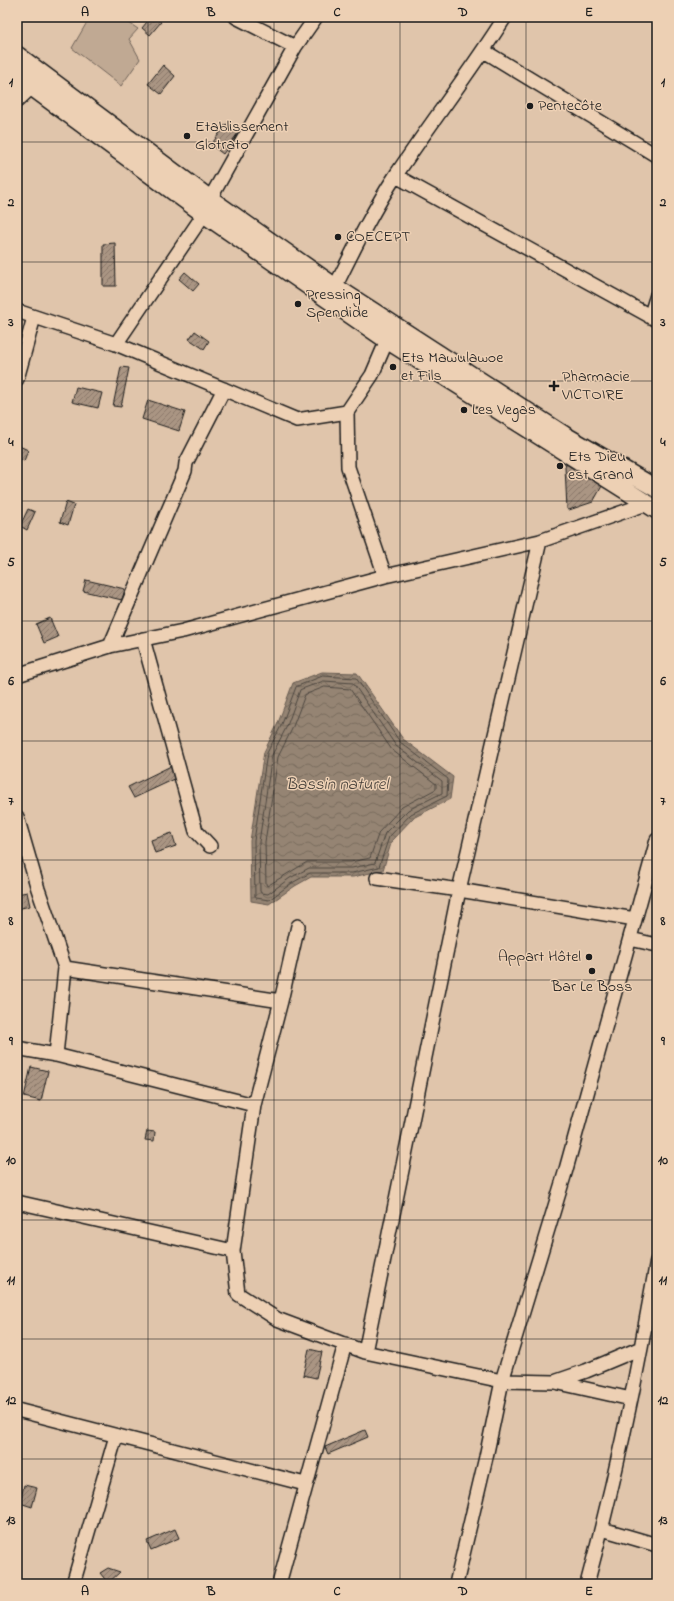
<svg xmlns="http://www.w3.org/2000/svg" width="674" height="1601" viewBox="0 0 674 1601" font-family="'Indie Flower',sans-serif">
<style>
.green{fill:#c0a993;stroke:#6e6258}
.water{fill:url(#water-waves);stroke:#655a50}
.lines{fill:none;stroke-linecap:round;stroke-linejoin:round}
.shore{stroke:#4c463f;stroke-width:1}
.building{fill:url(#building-hatch);stroke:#1c1c1c}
.minor-casing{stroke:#1c1c1c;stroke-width:16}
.major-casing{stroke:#1c1c1c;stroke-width:20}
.minor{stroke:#edd0b4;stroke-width:13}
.major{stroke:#edd0b4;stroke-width:17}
.grid{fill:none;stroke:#1c1c1c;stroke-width:1;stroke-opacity:0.55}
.poi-dot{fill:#1c1c1c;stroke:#edd0b4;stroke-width:1.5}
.labels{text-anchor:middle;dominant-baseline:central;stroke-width:3;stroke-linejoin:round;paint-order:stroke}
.poi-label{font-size:16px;fill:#1c1c1c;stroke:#edd0b4;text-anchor:start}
.water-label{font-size:17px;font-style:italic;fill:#46403a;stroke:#edd0b4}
.neatline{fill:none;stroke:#1c1c1c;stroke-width:1.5}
.grid-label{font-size:13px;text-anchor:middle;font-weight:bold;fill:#1c1c1c}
</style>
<defs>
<pattern id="water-waves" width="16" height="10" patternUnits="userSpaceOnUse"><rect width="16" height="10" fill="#958473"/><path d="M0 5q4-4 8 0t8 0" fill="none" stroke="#796b5e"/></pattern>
<pattern id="building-hatch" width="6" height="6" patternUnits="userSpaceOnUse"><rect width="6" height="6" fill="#aa9583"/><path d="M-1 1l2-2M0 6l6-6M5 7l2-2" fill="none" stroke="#8a796a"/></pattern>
</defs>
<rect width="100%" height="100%" fill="#e0c5ab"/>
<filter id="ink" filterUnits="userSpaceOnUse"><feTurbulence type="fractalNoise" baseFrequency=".025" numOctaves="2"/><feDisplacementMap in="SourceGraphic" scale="8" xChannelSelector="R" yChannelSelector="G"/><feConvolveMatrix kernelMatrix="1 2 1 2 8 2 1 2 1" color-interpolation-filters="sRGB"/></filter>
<g filter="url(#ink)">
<path class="green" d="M90,17H120L138,29L129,39L140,59L121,86L72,48Z"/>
<path class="water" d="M322,672L357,673L403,739L453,777L450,799L413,818L392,840L383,870L353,877H311L295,886L269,904L251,901L250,841L264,752L278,723L293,683Z"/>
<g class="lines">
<path class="shore" d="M323,676L356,678L400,742L448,779L447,796L411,814L389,837L379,867L352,873H310L292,883L269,900L256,898L255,896L254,841L267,753L282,724L296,687Z
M324,681L353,683L396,746L442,781V793L408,810L385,833L375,863L352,868H309L290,878L268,894L261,893L260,891L259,842L272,755L287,726L300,690Z
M325,687L350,689L392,750L436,784V789L402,807L379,832L370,858L351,862H307L267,886L266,884L265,842L278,757L292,729L305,695Z"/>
</g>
<path class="building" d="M151,17H155L161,22L150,35L142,28Z
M163,65L175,76L161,94L148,84Z
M226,124L238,133L223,154L211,145Z
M115,243L116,286H103V244Z
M185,272L199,284L193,291L179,279Z
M195,331L209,341L204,349L189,339Z
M121,367L129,368L121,407L113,406Z
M76,387L102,393L98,408L72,402Z
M148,400L185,412L179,431L142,419Z
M17,445L28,450L24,461L17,458Z
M566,464L602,486L593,502L569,510L567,509L565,467Z
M66,502L74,505L68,525L60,522Z
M28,509L35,512L27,530L20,526Z
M86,580L125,589L122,600L83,591Z
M50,618L58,637L44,643L36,624Z
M173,765L179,777L134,798L128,787Z
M172,833L176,846L155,853L151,840Z
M27,892L30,906L17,909V894Z
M31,1067L48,1071L41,1101L24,1097Z
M147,1131L155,1132L154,1141L145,1140Z
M309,1349L322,1352L316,1378L303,1375Z
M365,1430L368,1437L328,1454L325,1447Z
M24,1485L37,1488L32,1507L20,1503Z
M175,1529L179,1538L151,1550L147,1541Z
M108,1568L120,1572L108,1583L100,1573Z"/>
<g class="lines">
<defs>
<path id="minor" d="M236,17L295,47
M484,51L657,156
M17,101L32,87
M396,176L657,320
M210,199L295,47L316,17
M335,287C354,249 373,210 396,175C432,121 471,71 505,17
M17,311L116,344L297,420L347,412
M650,317L657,295
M116,344L204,214
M17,379L34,317
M385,576L348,467L347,412L372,375L387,340
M143,639L196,831L210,846
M110,646L185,471L186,463L224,389
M17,675L110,646L183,631L385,576L540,541L646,504
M17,817L38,889L65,968L56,1055
M377,878L459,890L635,919
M298,926L281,1001L254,1105L233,1251L238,1294L277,1319L365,1352L502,1381L555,1382L631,1399
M630,939L657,945
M65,968L281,1001
M17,1051L22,1049L56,1055L254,1105
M17,1202L233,1251
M365,1352L459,890L540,541
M557,1381L586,1371L641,1348L657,1261
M17,1410L305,1484
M602,1529L657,1545
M73,1584L116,1436
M279,1584L345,1344
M456,1584L486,1457L502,1381L565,1173L657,840
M587,1584C608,1506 626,1428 641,1348"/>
<path id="major" d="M17,55L210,199L335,287L564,435L657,489
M17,76L204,214L387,340L657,510"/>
</defs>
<use href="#minor" class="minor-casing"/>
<use href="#major" class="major-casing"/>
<use href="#minor" class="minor"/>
<use href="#major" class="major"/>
</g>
</g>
<path class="grid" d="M148,17V1584M274,17V1584M400,17V1584M526,17V1584M17,142H657M17,262H657M17,381H657M17,501H657M17,621H657M17,741H657M17,860H657M17,980H657M17,1100H657M17,1220H657M17,1339H657M17,1459H657"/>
<g class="poi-dot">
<circle cx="530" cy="106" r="4"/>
<circle cx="187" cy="136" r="4"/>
<circle cx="338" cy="237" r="4"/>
<circle cx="298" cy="304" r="4"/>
<circle cx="393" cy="367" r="4"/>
<path d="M552 380h4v4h4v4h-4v4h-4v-4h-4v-4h4z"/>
<circle cx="464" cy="410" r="4"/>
<circle cx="560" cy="466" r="4"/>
<circle cx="589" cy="957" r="4"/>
<circle cx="592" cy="971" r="4"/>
</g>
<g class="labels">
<g class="poi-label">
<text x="538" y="106">Pentecôte</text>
<text x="195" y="127">Etablissement<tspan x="195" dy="18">Glotrato</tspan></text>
<text x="346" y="237">COECEPT</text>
<text x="306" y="295">Pressing<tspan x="306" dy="18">Spendide</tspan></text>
<text x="401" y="358">Ets Mawulawoe<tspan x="401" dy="18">et Fils</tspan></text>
<text x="562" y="377">Pharmacie<tspan x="562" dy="18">VICTOIRE</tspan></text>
<text x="472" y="410">Les Vegas</text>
<text x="568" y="457">Ets Dieu<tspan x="568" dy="18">est Grand</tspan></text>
<text x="581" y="957" text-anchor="end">Appart Hôtel</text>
<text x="592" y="987" text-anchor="middle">Bar Le Boss</text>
</g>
<g class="water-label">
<text x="337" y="784">Bassin naturel</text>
</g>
</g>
<rect width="674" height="1601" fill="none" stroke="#edd0b4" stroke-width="44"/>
<rect x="22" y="22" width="630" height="1557" class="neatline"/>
<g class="grid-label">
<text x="85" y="16">A</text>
<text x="211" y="16">B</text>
<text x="337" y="16">C</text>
<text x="463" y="16">D</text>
<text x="589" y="16">E</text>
<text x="11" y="86">1</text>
<text x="663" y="86">1</text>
<text x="11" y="206">2</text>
<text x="663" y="206">2</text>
<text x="11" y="326">3</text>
<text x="663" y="326">3</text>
<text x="11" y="446">4</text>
<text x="663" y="446">4</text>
<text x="11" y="566">5</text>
<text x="663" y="566">5</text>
<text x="11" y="685">6</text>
<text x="663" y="685">6</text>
<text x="11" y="805">7</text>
<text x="663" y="805">7</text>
<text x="11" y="925">8</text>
<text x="663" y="925">8</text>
<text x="11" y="1045">9</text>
<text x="663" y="1045">9</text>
<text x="11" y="1164">10</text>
<text x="663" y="1164">10</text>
<text x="11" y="1284">11</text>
<text x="663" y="1284">11</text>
<text x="11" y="1404">12</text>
<text x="663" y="1404">12</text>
<text x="11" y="1524">13</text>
<text x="663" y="1524">13</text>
<text x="85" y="1595">A</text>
<text x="211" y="1595">B</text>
<text x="337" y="1595">C</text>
<text x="463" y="1595">D</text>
<text x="589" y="1595">E</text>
</g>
</svg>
